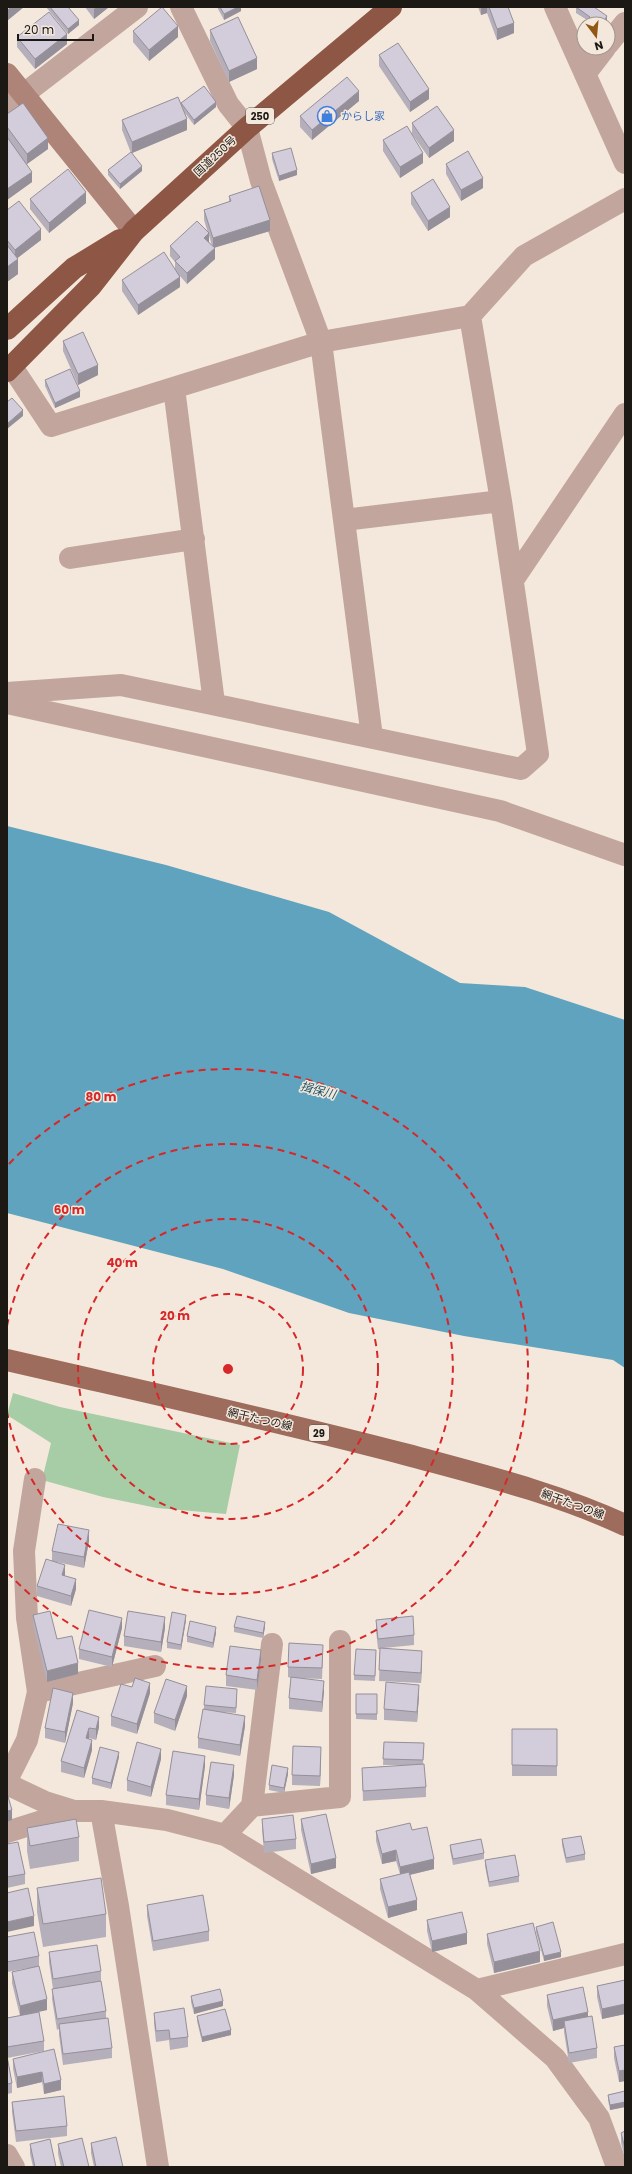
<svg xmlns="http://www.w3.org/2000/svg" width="632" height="2174" viewBox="0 0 632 2174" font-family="Poppins,'Noto Sans JP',sans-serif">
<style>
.green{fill:#a7cda7}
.water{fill:#5fa3be}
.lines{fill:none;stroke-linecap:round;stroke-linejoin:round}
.street{stroke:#c2a69d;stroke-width:22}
.secondary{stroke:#ad8477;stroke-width:22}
.primary{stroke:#9d6c5d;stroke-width:22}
.highway{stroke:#8e5745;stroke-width:22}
.wall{fill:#b5afbb;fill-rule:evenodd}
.shaded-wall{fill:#948f99}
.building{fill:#d3ccda;stroke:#948f99}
.ring{fill:none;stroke:#d62828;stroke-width:2;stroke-dasharray:7 5}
.labels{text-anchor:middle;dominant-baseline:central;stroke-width:3;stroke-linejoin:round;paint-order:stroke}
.shield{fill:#f4e8dc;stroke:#5d5650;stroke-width:1}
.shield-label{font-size:10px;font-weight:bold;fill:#1c1814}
.shop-label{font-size:11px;fill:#366cbe;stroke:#f4e8dc;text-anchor:start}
.street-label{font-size:11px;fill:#1c1814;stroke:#f4e8dc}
.water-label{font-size:12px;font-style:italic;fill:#1e556a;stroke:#f4e8dc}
.centre{fill:#d62828;stroke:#f4e8dc;stroke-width:2}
.ring-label{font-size:12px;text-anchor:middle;font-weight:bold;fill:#d62828;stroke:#f4e8dc;stroke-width:3;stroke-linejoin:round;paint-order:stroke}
</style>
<rect width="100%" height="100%" fill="#f4e8dc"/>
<path class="green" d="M13,1393L60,1407L240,1445L226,1514L157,1508L103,1497L42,1480L51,1443L7,1415Z"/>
<path class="water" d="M7,826L166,865L329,912L460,983L525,987L625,1020V1368L613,1360L464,1336L349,1313L223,1269L7,1213Z"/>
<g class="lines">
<path class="street" d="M181,7L228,104L247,128L261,181L321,342L372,737
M555,7L625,163
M608,44L625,23
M585,74L605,48
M7,107L137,7
M12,367L51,426L321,342L470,316L524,256L625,199
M174,388L214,703
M344,520L501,501
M70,558L194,539
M513,580L625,414
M7,693L121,685L521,769L538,754L501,501L470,316
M7,703L500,811L625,855
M38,1692L155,1666
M7,1780L27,1740L38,1692L27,1618L24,1551L35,1479
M7,1784L45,1802L74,1811
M252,1806L340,1797V1641
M101,1811L118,1906L158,2167
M7,1832L74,1811H101L167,1820L225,1835L477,1990L555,2058L599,2118L617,2167
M225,1835L252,1806L272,1644
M477,1990L625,1954
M7,2155L14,2167"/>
<path class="secondary" d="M7,74L134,231"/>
<path class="primary" d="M7,1360C141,1391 275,1420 408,1455C482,1475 556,1493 625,1525"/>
<path class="highway" d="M7,329L74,268L120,240
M7,371L91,286L134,231L247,128L391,7"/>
</g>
<path class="wall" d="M46,7H68L79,25L68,34Z
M85,7H109L94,19Z
M217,7H241V11L224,20Z
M478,7H508L514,33L497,40L487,13L481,15Z
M576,7L607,22L587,20L576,13Z
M584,25V34L582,33V27Z
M210,30L257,69L229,82L210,41Z
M133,31L178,37L149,61L133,42Z
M17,37L67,44L35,69L17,47Z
M379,55L429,99L410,112L379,66Z
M359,101L312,140L300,127V116Z
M181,103L216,107L194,125L185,113L187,130L132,153L142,171L120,189L108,175V170L131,153L122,130V120L181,104Z
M7,114L48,149L27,164L32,182L7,200Z
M412,123L454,141L429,158L412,134Z
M383,140L423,163L400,178L383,151Z
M272,153L297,175L279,181L272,159Z
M446,164L483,188L461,201L446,174Z
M411,193L450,217L428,231L411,204Z
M229,196L270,231L214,248L215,259L187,284L180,276V287L138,315L122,291V280L175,269V262L170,256V246L208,233L204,220V210L229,202ZM209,235L212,246L209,242Z
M30,199L86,203L49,233L30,209Z
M7,210L41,240L17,258L18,274L7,282Z
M63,341L98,375L78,385L63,351Z
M45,380L80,397L55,408L45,386Z
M89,1541L84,1568L57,1562L65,1575L64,1576L76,1589L71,1606L37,1596V1586L52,1561V1551Z
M33,1615L57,1639L78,1674L47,1682L33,1625Z
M186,1620L181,1650L167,1648V1642Z
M376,1620L414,1635V1645L384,1648L422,1661L421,1683L379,1681L380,1649H378L376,1630Z
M234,1627H265L263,1638L234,1632Z
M122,1628L112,1667L79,1659V1649Z
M165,1628L161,1652L124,1646V1636Z
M216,1633L213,1648L187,1642V1636Z
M323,1655L322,1679L297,1678L324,1691L322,1712L289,1709V1698L291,1678L288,1677V1667Z
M376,1655L375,1681L354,1680V1675Z
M261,1660L257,1690L226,1686V1675Z
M150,1693L137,1734L111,1726V1716Z
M356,1694H377V1720L356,1719Z
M237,1695L236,1713L221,1712L245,1726L240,1756L198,1748V1738L204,1709V1705Z
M419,1695L417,1722L384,1720V1709Z
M187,1696L175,1731L154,1723V1713Z
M73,1703L65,1743L45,1738V1728Z
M77,1710L99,1727L96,1740L89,1738L92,1750L84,1778L61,1772V1761Z
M512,1729H557V1776H512Z
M384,1742L424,1743L423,1764L426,1787V1797L363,1801L362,1768L410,1765H383Z
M119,1757L111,1789L92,1784V1778Z
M321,1757L320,1786L292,1785V1775Z
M161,1759L151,1797L127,1791V1780Z
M205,1766L199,1810L166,1805V1795Z
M288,1774L284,1793L269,1790V1785Z
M234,1775L229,1809L206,1805V1795Z
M262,1819L296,1839V1849L264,1853L262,1829Z
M301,1819L336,1868L311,1874L301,1830Z
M27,1828L79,1837V1861L30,1869L27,1851Z
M412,1830L434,1869L410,1875L417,1910L388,1918L380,1889V1879L400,1874L396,1861L382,1864L376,1841V1831Z
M562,1839L585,1854V1860L566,1863L562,1845Z
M7,1844L25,1874V1884L7,1888Z
M450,1845L484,1853V1859L453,1865L450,1850Z
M485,1860L519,1876V1882L489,1887L485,1866Z
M37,1888L106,1914V1937L43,1947L37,1912Z
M147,1905L209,1931V1941L153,1951L147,1916Z
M427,1920L467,1944L432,1952L427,1931Z
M536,1927L561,1957L544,1961L536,1932Z
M487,1934L540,1962L494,1973L487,1944Z
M7,1937L39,1956V1966L47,2010L32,2013L44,2041V2051L7,2058V2018L20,2016L12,1983V1972L29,1968L7,1972Z
M49,1952L101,1971V1981L106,2011V2019L112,2048V2058L63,2065L59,2035V2029L57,2030L52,1999L53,1989L49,1962Z
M625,1980V2014L602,2019L597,1997V1986Z
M547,1995L588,2017L597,2048V2058L569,2063L564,2032V2028L553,2031L547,2006Z
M191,1996L223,2006L194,2014L191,2002Z
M154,2013L188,2037V2047L170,2050L169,2040L156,2042L154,2023Z
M197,2016L231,2035L202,2042L197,2021Z
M625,2045V2081L619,2082L614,2058V2047Z
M7,2056L12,2083V2093L7,2094Z
M13,2059L61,2080V2090L44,2094L42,2082L17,2088L13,2069Z
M625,2091V2107L610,2110L608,2100V2095Z
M12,2102L67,2126V2136L16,2142L12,2112Z
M625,2131V2158L621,2143V2133Z
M91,2143L123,2167H94L91,2153Z
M30,2144L56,2167H33L30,2154Z
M58,2144L89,2167H61L58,2154Z"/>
<path class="shaded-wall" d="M11,7H24L7,21V11Z
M96,7H109L94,19V9Z
M238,7H241V11L224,20V14Z
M481,7H487V13L481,15Z
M607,16V22L606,24H602Z
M79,20V25L68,34V29Z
M514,23V33L497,40V29Z
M178,26V37L149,61V50Z
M67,34V44L35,69V59Z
M257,58V69L229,82V71Z
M429,89V99L410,112V102Z
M359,91V101L312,140V130Z
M216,102V107L194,125V120Z
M187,119V130L132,153V142Z
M454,130V141L429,158V148Z
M48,138V149L27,164V154Z
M423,153V163L400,178V167Z
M142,166V171L120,189V184Z
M297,170V175L279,181V176Z
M32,172V182L7,200V189Z
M483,178V188L461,201V190Z
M86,192V203L49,233V223Z
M450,207V217L428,231V221Z
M270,220V231L213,248V238Z
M41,229V240L15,260V250Z
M209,233V244L204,238Z
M215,248V259L187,284V273Z
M18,259V274L7,282V267Z
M180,277V287L138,315V305Z
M98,365V375L78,385V374Z
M80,391V397L55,408V403Z
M23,410V416L7,429V424Z
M89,1530V1541L84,1568V1557Z
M65,1565V1575L62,1585V1575Z
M76,1579V1589L71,1606V1596Z
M186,1615V1620L181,1650V1645Z
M165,1617V1628L161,1652V1642Z
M122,1618V1628L112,1667V1657Z
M265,1622V1627L263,1638V1633Z
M216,1627V1633L213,1648V1643Z
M261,1650V1660L257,1690V1680Z
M422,1651V1661L421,1683V1673Z
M78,1663V1674L47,1682V1671Z
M324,1681V1691L322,1712V1702Z
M150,1683V1693L137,1734V1724Z
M419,1685V1695L417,1722V1712Z
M187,1686V1696L175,1731V1720Z
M73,1693V1703L65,1743V1732Z
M245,1716V1726L240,1756V1745Z
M99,1717V1727L96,1740V1729Z
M89,1728V1738L86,1748V1738Z
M92,1740V1750L84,1778V1768Z
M321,1747V1757L320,1786V1776Z
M161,1749V1759L151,1797V1787Z
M119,1752V1757L111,1789V1783Z
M205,1756V1766L199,1810V1799Z
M234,1765V1775L229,1809V1798Z
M288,1768V1774L284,1793V1788Z
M12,1810V1820L7,1822V1811Z
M396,1850V1861L382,1864V1854Z
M336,1858V1868L311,1874V1864Z
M434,1859V1869L400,1877V1867Z
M417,1900V1910L388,1918V1907Z
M34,1916V1926L7,1932V1922Z
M467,1933V1944L432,1952V1941Z
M540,1951V1962L494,1973V1962Z
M561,1952V1957L544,1961V1956Z
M47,1999V2010L20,2016V2006Z
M223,2001V2006L194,2014V2008Z
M625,2004V2014L602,2019V2009Z
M588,2012V2023L564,2021V2028L553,2031V2020Z
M231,2030V2035L202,2042V2037Z
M625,2070V2081L619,2082V2071Z
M42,2072V2082L17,2088V2077Z
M61,2080V2090L44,2094V2084Z
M625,2102V2107L610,2110V2105Z"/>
<path class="building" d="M7,7H11L7,11Z
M50,7H68L79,20L68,29Z
M162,7L178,26L149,50L133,31Z
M220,7H238L224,14Z
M489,7H508L514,23L497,29Z
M576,7H594L607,16L602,24H585L590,17Z
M49,12L67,34L35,59L17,37Z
M238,17L257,58L229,71L210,30Z
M398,43L429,89L410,102L379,55Z
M347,77L359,91L312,130L300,116Z
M204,86L216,102L194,120L181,103Z
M178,97L187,119L132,142L122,120Z
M23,103L48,138L27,154L7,127V114Z
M437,106L454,130L429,148L412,123Z
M407,126L423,153L400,167L383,140Z
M7,137L32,172L7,189Z
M291,148L297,170L279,176L272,153Z
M468,151L483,178L461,190L446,164Z
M131,152L142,166L120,184L108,170Z
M68,169L86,192L49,223L30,199Z
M433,179L450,207L428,221L411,193Z
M259,186L270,220L213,238L204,210L231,201L229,196Z
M19,201L41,229L15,250L7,240V210Z
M197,221L209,233L204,238L215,248L187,273L175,261L180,257L170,246Z
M7,245L18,259L7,267Z
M164,252L180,277L138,305L122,280Z
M83,332L98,365L78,374L63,341Z
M70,369L80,391L55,403L45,380Z
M12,398L23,410L7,424V402Z
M58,1524L89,1530L84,1557L52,1551Z
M46,1559L65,1565L62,1575L76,1579L71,1596L37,1586Z
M89,1610L122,1618L112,1657L79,1649Z
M50,1611L57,1639L72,1636L78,1663L47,1671L33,1615Z
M128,1611L165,1617L161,1642L124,1636Z
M172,1612L186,1615L181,1645L167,1642Z
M237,1616L265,1622L263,1633L234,1627Z
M413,1616L414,1635L378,1639L376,1620Z
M190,1621L216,1627L213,1643L187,1636Z
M289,1643L323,1645L322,1668L288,1667Z
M230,1646L261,1650L257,1680L226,1675Z
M380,1648L422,1651L421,1673L379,1670Z
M356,1649L376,1650L375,1676L354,1675Z
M291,1677L324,1681L322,1702L289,1698Z
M135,1678L150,1683L137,1724L111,1716L121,1684L132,1687Z
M166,1679L187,1686L175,1720L154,1713Z
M386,1682L419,1685L417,1712L384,1709Z
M206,1686L237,1689L236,1708L204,1705Z
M53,1688L73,1693L65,1732L45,1728Z
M356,1694H377V1714H356Z
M203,1709L245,1716L240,1745L198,1738Z
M77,1710L99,1717L96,1729L89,1728L86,1738L92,1740L84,1768L61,1761Z
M512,1729H557V1766L512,1765Z
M137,1742L161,1749L151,1787L127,1780Z
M384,1742L424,1743L423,1760L383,1759Z
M293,1746L321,1747L320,1776L292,1775Z
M100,1747L119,1752L111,1783L92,1778Z
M173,1751L205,1756L199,1799L166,1795Z
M211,1762L234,1765L229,1798L206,1795Z
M424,1764L426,1787L363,1791L362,1768Z
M272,1765L288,1768L284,1788L269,1785Z
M7,1793L12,1810L7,1811Z
M326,1814L336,1858L311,1864L301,1819Z
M293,1815L296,1839L264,1842L262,1819Z
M76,1819L79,1837L30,1846L27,1828Z
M410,1823L412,1830L427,1827L434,1859L400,1867L396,1850L382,1854L376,1831Z
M581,1836L585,1854L566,1858L562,1839Z
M481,1839L484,1853L453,1859L450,1845Z
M18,1842L25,1874L7,1877V1844Z
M515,1855L519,1876L489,1882L485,1860Z
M409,1872L417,1900L388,1907L380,1879Z
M101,1878L106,1914L43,1924L37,1888Z
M28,1888L34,1916L7,1922V1893Z
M203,1895L209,1931L153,1941L147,1905Z
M462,1912L467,1933L432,1941L427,1920Z
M553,1922L561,1952L544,1956L536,1927Z
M533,1923L540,1951L494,1962L487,1934Z
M34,1932L39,1956L7,1962V1937Z
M97,1945L101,1971L53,1979L49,1952Z
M39,1966L47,1999L20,2006L12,1972Z
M625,1980V2004L602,2009L597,1986Z
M101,1981L106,2011L57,2019L52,1989Z
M583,1987L588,2012L553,2020L547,1995Z
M220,1989L223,2001L194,2008L191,1996Z
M184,2008L188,2037L170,2039L169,2030L156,2031L154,2013Z
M225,2009L231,2030L202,2037L197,2016Z
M39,2012L44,2041L7,2047V2018Z
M592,2016L597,2048L569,2053L564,2021Z
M108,2018L112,2048L63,2054L59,2024Z
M625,2045V2070L619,2071L614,2047Z
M54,2049L61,2080L44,2084L42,2072L17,2077L13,2059Z
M7,2056L12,2083L7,2084Z
M625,2091V2102L610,2105L608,2095Z
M64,2096L67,2126L16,2131L12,2102Z
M625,2131V2148L621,2133Z
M116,2137L123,2167H96L91,2143Z
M82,2138L89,2167H64L58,2144Z
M50,2139L56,2167H35L30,2144Z"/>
<g class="ring">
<circle cx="228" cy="1369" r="75"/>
<circle cx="228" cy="1369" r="150"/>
<path d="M7 1326A225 225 0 1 1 7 1412"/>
<path d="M9 1164A300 300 0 1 1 9 1574"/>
</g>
<defs>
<symbol id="shop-ring" viewBox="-11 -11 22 22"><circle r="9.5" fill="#f4e8dc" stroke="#3f7fe0" stroke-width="1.5"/><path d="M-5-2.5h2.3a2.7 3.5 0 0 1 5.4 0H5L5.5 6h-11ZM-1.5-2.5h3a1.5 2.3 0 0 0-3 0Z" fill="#3f7fe0"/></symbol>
</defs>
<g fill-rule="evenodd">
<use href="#shop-ring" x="316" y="105" width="22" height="22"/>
</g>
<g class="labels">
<g class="shield">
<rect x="246" y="108" width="28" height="16" rx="3"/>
<rect x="309" y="1425" width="20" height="16" rx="3"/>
</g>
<g class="shield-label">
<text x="260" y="116">250</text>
<text x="319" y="1433">29</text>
</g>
<g class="shop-label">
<text x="341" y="116">からし家</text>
</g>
<g class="street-label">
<text transform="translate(215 156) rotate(-43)">国道250号</text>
<text transform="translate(260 1419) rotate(13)">網干たつの線</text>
<text transform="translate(573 1504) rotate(20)">網干たつの線</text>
</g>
<g class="water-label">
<text transform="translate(318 1090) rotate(14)">揖保川</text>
</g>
</g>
<circle cx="228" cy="1369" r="6" class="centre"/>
<g class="ring-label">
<text x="101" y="1101">80 m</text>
<text x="69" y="1214">60 m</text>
<text x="122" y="1267">40 m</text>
<text x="175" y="1320">20 m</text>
</g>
<rect width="632" height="2174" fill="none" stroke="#1c1814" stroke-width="16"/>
<g transform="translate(596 36) rotate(164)"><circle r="19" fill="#f4e8dc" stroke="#9e958c"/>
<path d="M0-3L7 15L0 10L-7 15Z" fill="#925715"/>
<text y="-6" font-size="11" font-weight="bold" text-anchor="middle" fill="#1c1814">N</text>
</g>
<path d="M18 34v6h75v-6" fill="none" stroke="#1c1814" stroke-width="2"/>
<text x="24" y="34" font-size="12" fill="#1c1814" stroke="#f4e8dc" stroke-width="3" paint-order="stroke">20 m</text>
</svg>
